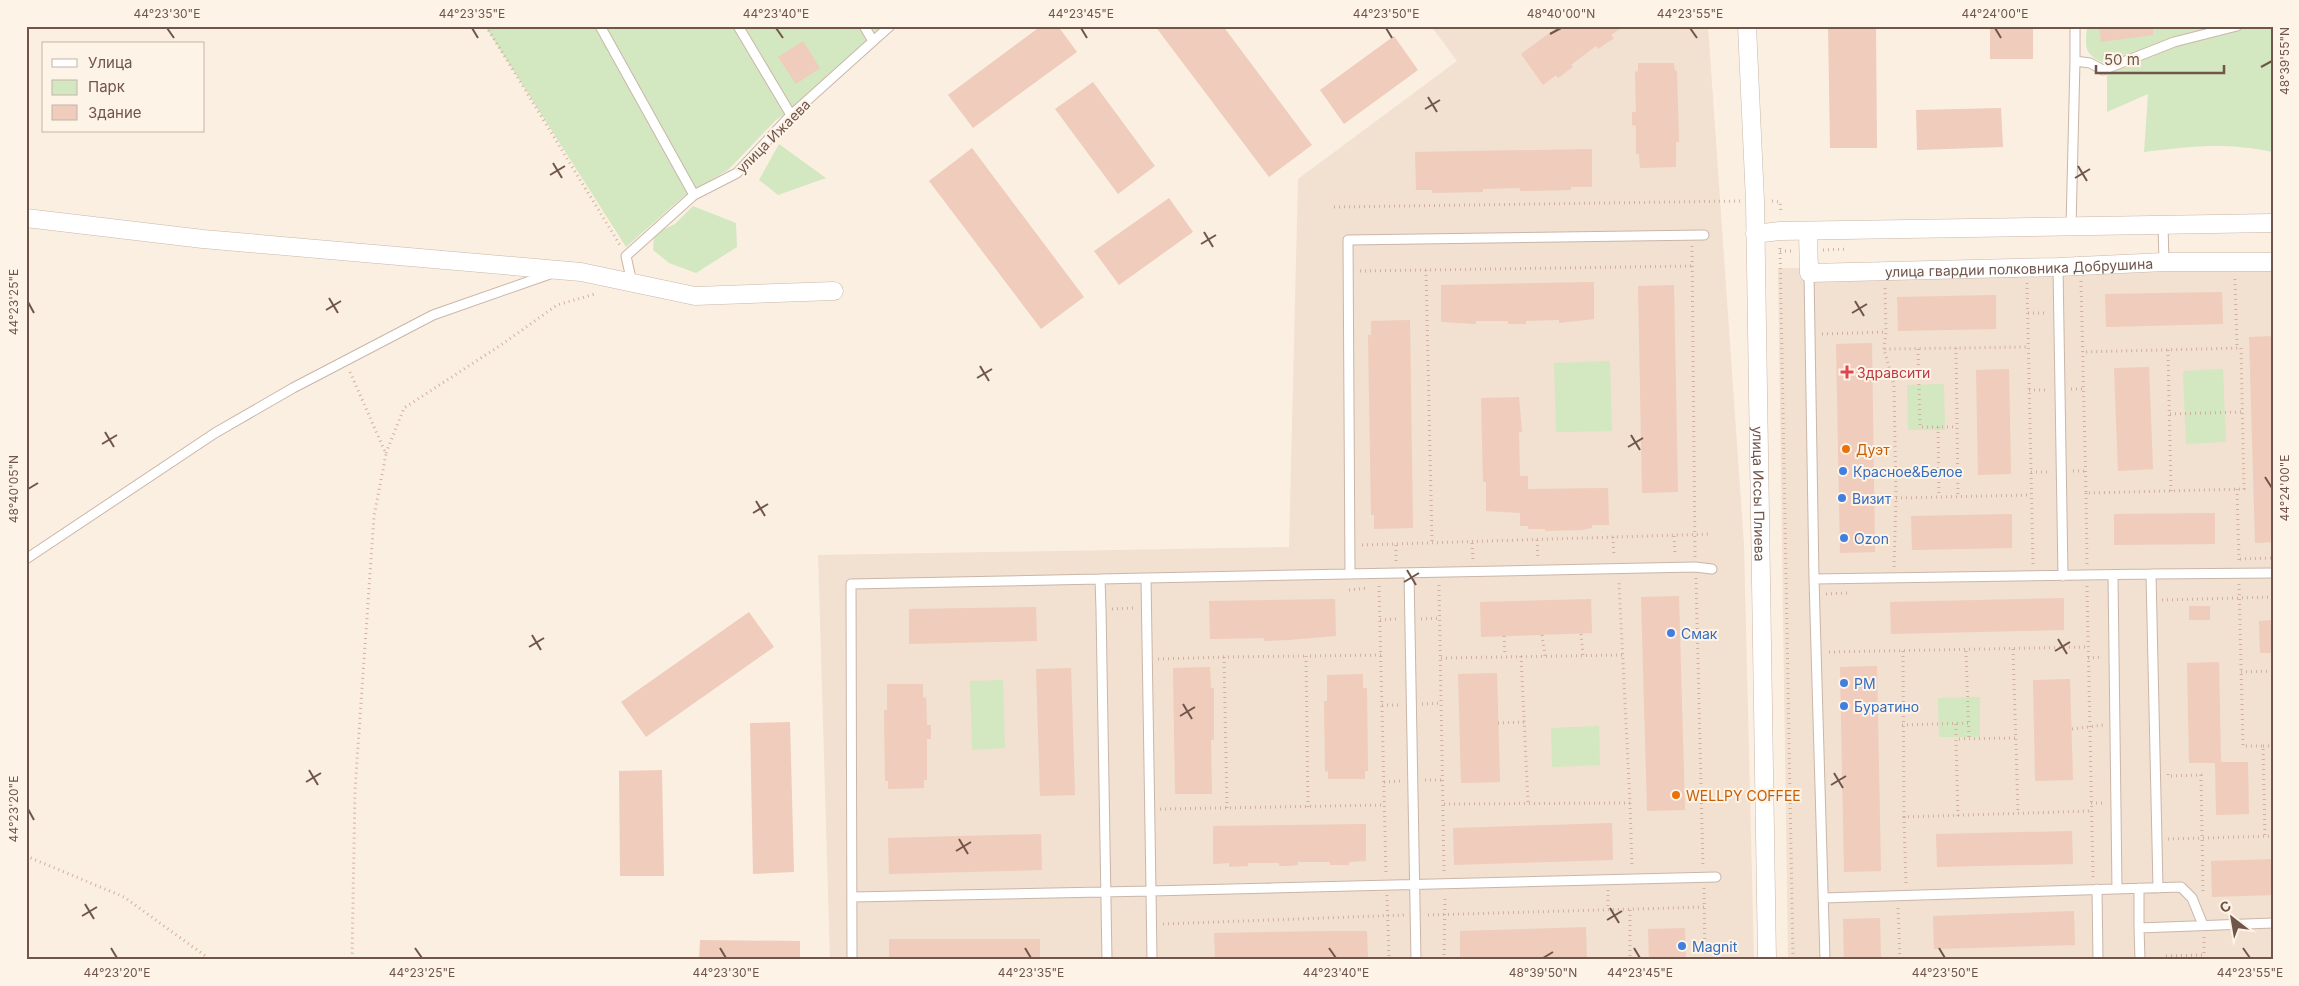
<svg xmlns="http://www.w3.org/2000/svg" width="2299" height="986" viewBox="0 0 2299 986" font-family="Inter,sans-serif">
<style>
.residential{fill:#f2e0d0}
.green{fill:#d3e7c1}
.building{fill:#efccbb}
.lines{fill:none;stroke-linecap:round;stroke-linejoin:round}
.service-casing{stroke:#cab6a9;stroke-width:11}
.minor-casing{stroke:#cab6a9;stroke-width:19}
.path{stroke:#d3af9e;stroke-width:3;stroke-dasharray:1 4;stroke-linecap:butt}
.service{stroke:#fff;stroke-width:9}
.minor{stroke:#fff;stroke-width:18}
.ticks{fill:none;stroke:#70554a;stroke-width:2}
.health-dot{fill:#e0444e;stroke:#fef3e7;stroke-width:2}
.food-dot{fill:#e8710a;stroke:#fef3e7;stroke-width:2}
.shop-dot{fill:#3f7fe0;stroke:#fef3e7;stroke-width:2}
.labels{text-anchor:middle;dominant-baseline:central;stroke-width:4;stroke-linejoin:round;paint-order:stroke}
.street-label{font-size:14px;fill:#70554a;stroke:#fef3e7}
.health-label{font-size:14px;fill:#be3a42;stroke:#fef3e7;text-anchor:start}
.food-label{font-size:14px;fill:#c56008;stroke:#fef3e7;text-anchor:start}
.shop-label{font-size:14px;fill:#366cbe;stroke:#fef3e7;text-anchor:start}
.neatline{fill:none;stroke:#70554a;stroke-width:2}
.ticks-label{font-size:12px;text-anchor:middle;fill:#70554a}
</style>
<rect width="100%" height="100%" fill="#fbefe2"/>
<path class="residential" d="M1431,26H1708L1744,545L1754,960H830L818,555L1289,547L1298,179L1457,61Z
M1778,268L2273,270V960H1788Z"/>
<path class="green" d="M485,26H886L802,102L776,120L728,170L684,196L626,247Z
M2087,26H2216L2176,37L2106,64C2084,54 2085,49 2087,26Z
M2248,26H2273V152C2226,142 2192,146 2144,152L2148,94L2107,112V72L2175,44Z
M779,144L826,178L778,195L759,180Z
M693,206L736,223L737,247L696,273L669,263L653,250L654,234L675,224Z
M1610,361L1612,431L1556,432L1554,363Z
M2223,369L2226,442L2186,444L2183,371Z
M1944,384L1945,430H1908L1907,385Z
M1003,680L1005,748L972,750L970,681Z
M1980,697V737H1939L1938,698Z
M1599,726L1600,765L1552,767L1551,728Z"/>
<path class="building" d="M1041,26H1058L1077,52L973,128L948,95Z
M1155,26H1223L1312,145L1269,177Z
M1559,26H1624L1611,35L1614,38L1598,49L1596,46L1571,65L1573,67L1558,78L1556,75L1543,85L1521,54Z
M1828,26H1876L1877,148H1830Z
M1990,26H2033V59H1990Z
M2099,26H2153V35L2101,42Z
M1394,36L1418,70L1344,124L1320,90Z
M803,41L820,68L796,84L778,57Z
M1638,63H1674L1675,71L1677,70L1679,142H1676V167L1640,168L1639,154H1636V126L1632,125V112H1636L1635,72L1638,71Z
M1093,82L1155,166L1118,194L1055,109Z
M2001,108L2003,147L1917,150L1916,110Z
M972,148L1084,297L1041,329L929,181Z
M1592,149V187H1571V190L1520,191V188L1483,189V192L1432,193V190H1416L1415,152Z
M1169,198L1193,232L1119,285L1094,251Z
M1594,282V319L1559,323V320L1526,321V324H1508V321H1476V324L1441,322V285Z
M1674,285L1678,492L1642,493L1638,286Z
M2222,292L2223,324L2106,327L2105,294Z
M1996,295V329L1898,331L1897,297Z
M1410,320L1413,528L1374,529V515H1371L1368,335H1371V321Z
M2273,336V542L2255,543L2249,337Z
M1872,343L1875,552L1840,553L1836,344Z
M2149,367L2153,469L2118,471L2114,368Z
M2009,369L2011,474L1978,475L1976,370Z
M1519,397L1522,432H1519L1520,476H1528V489L1608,488L1609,525H1592V528L1582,530L1545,531V529H1528V526H1520V513L1486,511V482H1483L1481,398Z
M2215,513V544L2114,545V514Z
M2012,514V548L1912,550L1911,516Z
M1679,596L1685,810L1647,811L1641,597Z
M2064,598V630L1891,634L1890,602Z
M1335,599L1336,636L1288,640L1264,641V638L1210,639L1209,601Z
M1591,599L1592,633L1481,637L1480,602Z
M2189,606H2210V620H2189Z
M1036,607L1037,641L909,644V609Z
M749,612L774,647L646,737L621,702Z
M2273,620V653H2260L2259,621Z
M2219,662L2221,762H2248L2249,814L2216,815L2215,763H2189L2187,663Z
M1877,666L1881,871L1844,872L1840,667Z
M1210,667L1211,688H1214V740H1211L1212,794H1175L1173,668Z
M1071,668L1075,795L1040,796L1036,669Z
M1497,673L1500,782L1461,783L1458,674Z
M1363,674V688H1367L1368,771H1365V779H1328V771L1325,772L1324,701H1327V675Z
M2070,679L2073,780L2035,781L2033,680Z
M887,684H923V698L926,697L927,725H931V739H927V780H924V788L888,789V781H885L884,710H887Z
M790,722L794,872L753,874L750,723Z
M662,770L664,876H620L619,771Z
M1612,823L1613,860L1454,865L1453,828Z
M1366,824V861L1349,862V865H1330V862H1298V865L1289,866H1279V863H1248V866L1229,867V863L1213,864V826Z
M2072,831L2073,864L1937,867L1936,834Z
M1041,834L1042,870L889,874L888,838Z
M2273,859V895L2212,897L2211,861Z
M2074,911L2075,945L1934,949L1933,916Z
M1880,918L1881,960H1844L1843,919Z
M1586,927L1587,960H1460V931Z
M1685,928L1686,960H1649L1648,929Z
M1333,931H1367L1368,960H1215L1214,933Z
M889,939H1040V960H889Z
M700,940L800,941V960H699Z"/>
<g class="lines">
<defs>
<path id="service" d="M600,26L694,195
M738,26L791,115
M864,26L873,41
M2075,26V61L2090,63L2103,70L2174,42L2237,26
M2163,225L2164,262
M2071,227L2075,61
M2058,267L2063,576
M1809,273L1814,579L1825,960
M632,283L626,256L694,195L737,173L791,115L890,26
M26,559L215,433L293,388L433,315L550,274
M1409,573L1416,960
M1350,574L1348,240L1704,235
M2113,575L2117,889
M1146,578L1695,567L1712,569
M1814,579L2151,574
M2139,888V928
M2158,888L2151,574L2273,573
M2097,889L2098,960
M852,897L1151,891L1146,578L1100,579L1101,609L1107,960
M1823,898L2181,887L2192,898L2203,925
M852,960L851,584L1100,579
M1152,960L1151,891L1716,877
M2140,960L2139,928L2273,923"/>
<g id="minor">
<path id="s1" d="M1747,26L1755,201L1767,960"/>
<path d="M26,218L203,239L581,272L695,296L834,291"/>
<path id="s2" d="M1808,231L1809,273L2058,267L2164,262H2273"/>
<path d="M1755,234L1780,231L2273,223"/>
</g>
</defs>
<use href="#service" class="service-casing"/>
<use href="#minor" class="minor-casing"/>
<path class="path" d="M486,26L620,245
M1772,201L1780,202L1781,214
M1334,207L1740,201
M1692,246L1695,557
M1780,248L1793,960
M1823,250L1847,249
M1780,251H1792
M1426,270L1432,544
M1360,271L1692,266
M2235,279L2237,348
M2081,281L2086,493L2244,489L2241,348L2082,352
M2027,283L2033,564
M2028,313H2047
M1822,334L1886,332
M1956,348L1958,496
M1884,349L1886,332L1885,287
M1918,349L1920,427H1957
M2168,350L2171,491
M350,372L386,454L374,516L355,790L352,960
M2071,389H2083
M2029,390H2048
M2170,414L2243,412
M1938,427L1939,497
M386,453L404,408L501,345L557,305L595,294
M2073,471H2085
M2031,472H2049
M2237,489L2239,560
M2086,493L2087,565
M1896,498L2031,495
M1674,536L1675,555
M1613,537L1614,557
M1537,540L1538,559
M1472,543L1473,560
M1362,545L1711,534
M1396,545V562
M2240,559L2273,558
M1894,567L1896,498L1894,385L1884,349L2028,347
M1696,578L1703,867
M2239,584L2243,746H2263L2265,836
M1439,585L1444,872
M1379,586L1386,874
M2087,586L2093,877
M1349,590L1368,588
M1826,594L1847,593
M2162,600L2273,597
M1112,609L1135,608
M1421,619L1440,618
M1380,620L1397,619
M1581,634L1583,655
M1542,635L1545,656
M1504,636L1505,656
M2013,649L2018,812
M1903,651L1904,817L2091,811
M1966,651L1969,739
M1829,652L2088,647
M1521,656L1528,802
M1441,658L1622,655
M2088,658L2103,657
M1158,659L1224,657
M2241,672L2273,671
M1422,704L1441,703
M1382,705H1399
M1498,723L1524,722
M1956,724V739
M1902,725L1968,723
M2072,729L2103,725
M2263,746H2273
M2168,774V776L2201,775L2203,892
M1425,780H1442
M1384,782L1401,781
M1630,803L1632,868
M2091,803H2103
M1444,804L1630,803L1619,582
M1308,807L1306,656L1381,655
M1227,808L1224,657L1306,656
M1160,809L1385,805
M1958,816L1956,739L2016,738
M1904,817L1906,885
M2168,839L2273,836
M26,856L124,897L211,960
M1704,888L1705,960
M1608,890V910
M1387,895L1389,960
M1898,908L1900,960
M1630,910V960
M1428,915L1704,907
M1163,924L1404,915
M1444,960L1445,895
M2165,960V956L2204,955V936"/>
<use href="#service" class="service"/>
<use href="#minor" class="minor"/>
</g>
<path class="ticks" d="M167,28L174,38M472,28L478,38M776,28L783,38M1081,28L1087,38M1386,28L1392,38M1690,28L1697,38M1995,28L2001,38M1550,34L1561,28M2261,67L2272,61M1428,97L1437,112M1425,109L1440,100M553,163L562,178M2078,166L2087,181M550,175L565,166M2075,178L2090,169M1204,232L1213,247M1201,244L1216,235M329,298L338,313M1855,301L1864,316M28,302L34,313M326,310L341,301M1852,313L1867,304M980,366L989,381M977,378L992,369M105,432L114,447M1631,435L1640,450M102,444L117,435M1628,447L1643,438M2265,477L2272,488M28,489L38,483M756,501L765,516M753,513L768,504M1407,570L1416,585M1404,582L1419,573M532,635L541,650M2058,639L2067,654M529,647L544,638M2055,651L2070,642M1183,704L1192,719M1180,716L1195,707M309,770L318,785M1834,773L1843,788M306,782L321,773M1831,785L1846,776M28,809L34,820M959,839L968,854M956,851L971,842M85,904L94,919M1610,908L1619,923M82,916L97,907M1607,920L1622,911M111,948L117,958M415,948L422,958M720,948L726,958M1025,948L1031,958M1329,948L1336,958M1634,948L1640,958M1939,948L1945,958M2243,948L2250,958M1543,958L1553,952"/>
<path class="health-dot" d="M1844.5 364.5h5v5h5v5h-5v5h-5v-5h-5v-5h5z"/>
<g class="food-dot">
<circle cx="1846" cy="449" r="5"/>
<circle cx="1676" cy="795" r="5"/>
</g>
<g class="shop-dot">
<circle cx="1843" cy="471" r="5"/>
<circle cx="1842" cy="498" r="5"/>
<circle cx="1844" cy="538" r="5"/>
<circle cx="1671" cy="633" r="5"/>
<circle cx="1844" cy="683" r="5"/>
<circle cx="1844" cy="706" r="5"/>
<circle cx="1682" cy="946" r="5"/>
</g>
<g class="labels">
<g class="street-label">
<text transform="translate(773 136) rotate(-45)">улица Ижаева</text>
<text stroke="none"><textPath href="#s2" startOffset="252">улица гвардии полковника Добрушина</textPath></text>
<text stroke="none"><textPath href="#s1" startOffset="468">улица Иссы Плиева</textPath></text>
</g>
<g class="health-label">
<text x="1857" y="372">Здравсити</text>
</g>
<g class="food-label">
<text x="1856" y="449">Дуэт</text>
<text x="1686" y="795">WELLPY COFFEE</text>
</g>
<g class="shop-label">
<text x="1853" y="471">Красное&amp;Белое</text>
<text x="1852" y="498">Визит</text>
<text x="1854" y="538">Ozon</text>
<text x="1681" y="633">Смак</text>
<text x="1854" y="683">PM</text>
<text x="1854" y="706">Буратино</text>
<text x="1692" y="946">Magnit</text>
</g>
</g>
<rect width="2299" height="986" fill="none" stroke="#fef3e7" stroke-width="55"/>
<rect x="42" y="42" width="162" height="90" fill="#fef3e7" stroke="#c5b4a8"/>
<rect x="52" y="59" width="25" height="8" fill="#ffffff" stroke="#c5b4a8"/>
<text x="88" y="68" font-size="15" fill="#70554a">Улица</text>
<rect x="52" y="80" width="25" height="15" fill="#d3e7c1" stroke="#c5b4a8"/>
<text x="88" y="92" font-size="15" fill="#70554a">Парк</text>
<rect x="52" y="105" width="25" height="15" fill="#efccbb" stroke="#c5b4a8"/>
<text x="88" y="118" font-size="15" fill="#70554a">Здание</text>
<g transform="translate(2232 918) rotate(329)" stroke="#fef3e7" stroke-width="4" paint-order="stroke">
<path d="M0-4L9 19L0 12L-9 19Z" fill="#70554a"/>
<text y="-8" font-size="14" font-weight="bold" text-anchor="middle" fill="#70554a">С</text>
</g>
<path d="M2096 65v8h128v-8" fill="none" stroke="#70554a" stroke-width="2.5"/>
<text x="2104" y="65" font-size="15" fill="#70554a" stroke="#fef3e7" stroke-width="4" paint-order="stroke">50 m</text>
<rect x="28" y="28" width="2244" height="930" class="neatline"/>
<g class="ticks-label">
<text x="167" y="18">44°23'30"E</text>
<text x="472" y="18">44°23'35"E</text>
<text x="776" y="18">44°23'40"E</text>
<text x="1081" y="18">44°23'45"E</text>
<text x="1386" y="18">44°23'50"E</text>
<text x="1561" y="18">48°40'00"N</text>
<text x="1690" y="18">44°23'55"E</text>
<text x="1995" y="18">44°24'00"E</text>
<text transform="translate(2285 61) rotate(-90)" y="4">48°39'55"N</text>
<text transform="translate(14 302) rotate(-90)" y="4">44°23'25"E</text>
<text transform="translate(2285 488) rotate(-90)" y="4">44°24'00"E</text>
<text transform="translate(14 489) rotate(-90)" y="4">48°40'05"N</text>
<text transform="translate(14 809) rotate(-90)" y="4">44°23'20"E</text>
<text x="117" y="977">44°23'20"E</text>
<text x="422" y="977">44°23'25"E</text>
<text x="726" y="977">44°23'30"E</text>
<text x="1031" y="977">44°23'35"E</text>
<text x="1336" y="977">44°23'40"E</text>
<text x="1543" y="977">48°39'50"N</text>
<text x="1640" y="977">44°23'45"E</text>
<text x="1945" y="977">44°23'50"E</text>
<text x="2250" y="977">44°23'55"E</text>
</g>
</svg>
